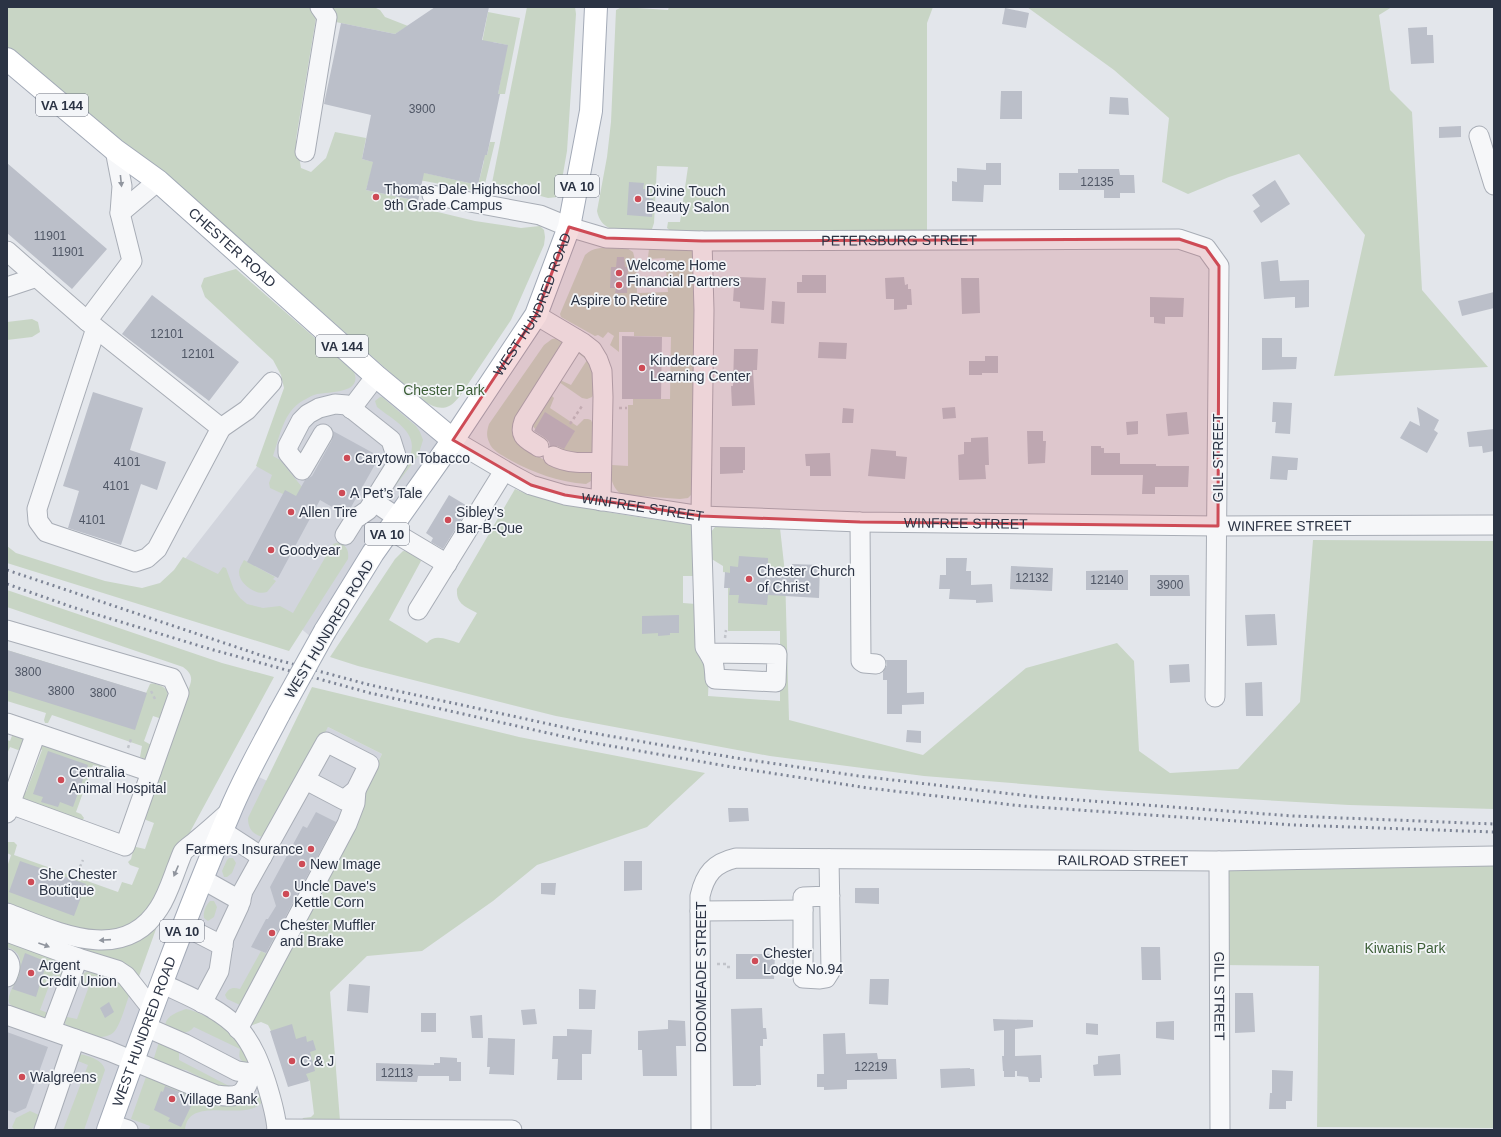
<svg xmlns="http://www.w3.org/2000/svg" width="1501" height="1137" viewBox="0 0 1501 1137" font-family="Arial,sans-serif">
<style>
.built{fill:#d2d5dd}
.green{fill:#c8d5c5}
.building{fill:#bbbfc9}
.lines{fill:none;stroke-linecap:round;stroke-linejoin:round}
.minor-casing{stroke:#a8adb6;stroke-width:21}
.major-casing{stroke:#a3aab7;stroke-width:24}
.path{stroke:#c1c4ca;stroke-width:2.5;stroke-dasharray:3 3;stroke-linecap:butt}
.minor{stroke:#f6f7f9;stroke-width:19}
.major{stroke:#fff;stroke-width:22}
.rail{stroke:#7d8495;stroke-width:3;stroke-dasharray:2 4;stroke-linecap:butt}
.major-bridge-casing{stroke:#a3aab7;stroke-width:24;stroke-linecap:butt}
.major-bridge{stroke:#fff;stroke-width:22}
.oneway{fill:#90959e}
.marked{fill:#ce4b56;fill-opacity:0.2;stroke:#ce4b56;stroke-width:3;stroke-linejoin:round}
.poi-dot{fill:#ce4b56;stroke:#f3f5f8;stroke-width:1.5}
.labels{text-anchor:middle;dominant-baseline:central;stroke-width:3.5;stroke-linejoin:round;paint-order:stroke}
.number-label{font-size:12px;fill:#4f5665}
.shield{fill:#f3f5f8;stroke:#676d7a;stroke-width:1}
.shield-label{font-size:13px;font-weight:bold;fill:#2b3344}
.poi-label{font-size:14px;fill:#2b3344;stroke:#f3f5f8;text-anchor:start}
.street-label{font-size:14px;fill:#2b3344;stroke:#f3f5f8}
.park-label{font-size:14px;fill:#3d5f38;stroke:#f3f5f8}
</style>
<rect width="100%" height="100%" fill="#e3e6eb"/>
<path class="built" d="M340,344L453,440L318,643L285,615L252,611L178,568L259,464L289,399Z
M328,727L382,754L249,1017L224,1015L162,983L250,773L278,786Z
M7,932L79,958L151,1009L161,984L236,1026L277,1130H7Z"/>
<path class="green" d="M7,7H374L380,10L385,17L408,26L395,34L316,18L296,139L301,168L311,172L326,158L335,132L366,138L362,159L374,162L366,190L418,201L417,207L475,221L521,228L540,226L544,230L545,237L544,245L511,320L460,396C457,399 454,403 451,405C436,414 422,399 411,391L240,239L138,156L7,48Z
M527,7H575L576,14L567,151L560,191L558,197L548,198L492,183Z
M622,7L668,10L669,7H933L927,23V234H705L671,231L667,228L668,222H680L688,167L657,166L654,223L652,229L648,231C628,231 602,236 597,211L607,157L611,122L616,10Z
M1027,7H1392L1379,15L1390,90L1412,112L1422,290L1488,367L1334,376L1365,235L1299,154L1229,177L1188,194L1162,182L1169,118L1114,70Z
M488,12L520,18L505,94H498L507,45L493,42L481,48Z
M490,142H495L483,192L419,180L421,172L478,185L484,161L482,154L487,155Z
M613,247H625L633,252L636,264L637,293L668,292L665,258L649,259L648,257L649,249L652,248L675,247L697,251L694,488L692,494L688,498L680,499L627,495C625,495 622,495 620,493C613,489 608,473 612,465L628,466V405H633V399H670L671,337L634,336V332H619V352L610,345L614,336L608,332L603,338L598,335L595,336L561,317L560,314L585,255C593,247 602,248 613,247Z
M236,269L354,372C363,395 327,391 314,395C309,397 302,401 298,404C283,415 279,439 273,456L280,460L302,487L320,500L283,494L270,488L269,483L272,475L256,466L284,388L281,375L273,360L205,297L201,286L204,278Z
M32,319L38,322L40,332L32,337L7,340V322Z
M558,338L565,343L523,447L554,466L587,470L591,474V481L586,484C559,482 534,473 510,460C502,455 492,451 489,442C486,436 487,430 489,424L544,345L552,339Z
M578,350L593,359L594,393L592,397L587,399L582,398L559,382L560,380L571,385L587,360L578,353Z
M549,396H552L554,398L550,408L577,426L584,419H588L591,420C595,427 596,448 590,454C586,454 581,455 577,455C566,453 535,434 532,424Z
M380,397H382L416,426L420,432L423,440L418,456L396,485L393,487L391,484C397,476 405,467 409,458C421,433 393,420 377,407L375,401Z
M515,489C530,496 547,499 563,503C606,513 650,519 694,525L696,576H683V603L696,604L697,653L709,674L708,696L780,701V631H728V573L723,572V566L710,558V533L715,527L720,525L780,528L785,573L789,720L923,755L1026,668L1117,643L1134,661L1139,751L1170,773L1238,769L1300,702L1313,540L1494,541V809L1349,805L1109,791L924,776L770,756L556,716L358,666L330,657L395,559L403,551C410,551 417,554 421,561L389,620L427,643C435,633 448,640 459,643L477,613C465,606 456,604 457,589Z
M339,542C347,546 349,551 348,559L289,651L7,563V546L16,553L105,581L142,588L160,583L174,570L183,557L218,574L223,567L226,568L234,590L240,598L247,604L263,608L280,606L293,613L333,544Z
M244,560L275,577L273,579L276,581L267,592C256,596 239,584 239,572C239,568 242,564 244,560Z
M7,590L222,663L274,677L190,832L152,909L123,931L85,933L7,905V867L11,855L7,853V842H14L17,845L14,855L118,892L122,882L132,885L139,868L130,865L128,862L131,859L134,847H136L145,849L154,823L146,820L144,818L190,685C193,677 190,672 183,667L7,607Z
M7,650L146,693L150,684C154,683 155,684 159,685C175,690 165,707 162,719L153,716L144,741L153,746L147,760L140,757L142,746L52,715L48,723H45L44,720L46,713L7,701Z
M312,687L519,737L705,773L647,827L537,865L493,901L422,951L367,956L330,992L340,1121L302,1120L303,1118L311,1117L314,1114L310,1081L285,1058L268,1025L261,1022L247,1027L382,754L328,727L272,831L264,837C253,835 248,829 248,818Z
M13,733L23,736L24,740L21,749L18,750L10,747L7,754V740L10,741Z
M38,744L105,765L100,767L93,765L76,812L81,814L84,818L82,821L23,803L20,794L22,792H26L42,750L39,748Z
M1494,854V1128L1317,1127L1319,966L1219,965V868Z
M229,858H233L236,863L232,873L227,877H224L222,871L227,860Z
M210,901H214L217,907L214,917L208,921L204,918C203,912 206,905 210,901Z
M7,924L77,944L155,927L156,929L137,982Z
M7,939L58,959L65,969L61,978L53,975L40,1010L48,1013L47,1019L13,1007L9,1003C5,989 38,958 7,947Z
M261,951L267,954L240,1005L227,999L225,995C229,988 232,987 240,989Z
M89,970L116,974L130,993C126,1003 121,1024 114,1032C110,1036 104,1037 99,1037L67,1026L64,1022L67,1017L77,1019L89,986L79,982L80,976Z
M186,1009C202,1012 229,1028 239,1042C243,1048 246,1055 249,1062L246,1063C238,1060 239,1056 240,1049L194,1027C186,1037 173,1033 165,1025C167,1015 178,1012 186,1009Z
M159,1042L179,1050V1060L227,1085L233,1087L221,1088L186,1070L171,1068L153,1061Z
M80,1054C89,1056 103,1060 105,1070L84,1130H63L88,1065L78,1061L77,1059L78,1055Z
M147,1074C170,1084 194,1096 217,1103C229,1106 247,1105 257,1099L260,1088L263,1101C247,1124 188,1093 185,1130H149L150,1126L131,1119Z
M30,1111L39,1115L36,1126L30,1130L14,1129L12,1127L16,1118Z"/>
<path class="building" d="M435,7H489L482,40L508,45L498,94H500L487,155H485L478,185L424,173L418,201L366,190L373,162L362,159L371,115L324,104L341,23L395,34Z
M1005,8L1029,13L1026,28L1002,24Z
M1427,27V35H1433L1434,63L1411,64L1408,28Z
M1001,91H1022V119H1000Z
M1110,97L1128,98L1129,115L1109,114Z
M1461,126V137L1439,138V127Z
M7,163L107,249L72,289L7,233Z
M986,163H1001V185H984L983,202L952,201V181L957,182V168L986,170Z
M1078,169H1119L1120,175H1134L1135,193H1120V198H1104V190H1059V173H1078Z
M1275,180L1290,204L1261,223L1253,211L1260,206L1252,195Z
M629,182L644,183L643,189H650L649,199H653L652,217L627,215Z
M617,257H624L625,267H628L627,293H615L616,288H610L611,267H616Z
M1278,260L1280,281L1309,280V307L1295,308V297H1293L1264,299L1261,262Z
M802,275H826V293H797V282H802Z
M740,277L766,278L764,310L740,308V302L733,301L734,286H740Z
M904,277L905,285L908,284V289H911L912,305H907V309L894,310V299H886L885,278Z
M961,278H979L980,313L962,314Z
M1494,292V308L1462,316L1458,301Z
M152,295L239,362L209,401L122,334Z
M1150,297L1184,298L1183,317H1165V324L1154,323V317H1150Z
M772,301L785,302L784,324L771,323Z
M622,336L662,337L661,399H622Z
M1262,338H1282V357H1297L1296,369L1262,370Z
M819,342L847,343L846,359L818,358Z
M734,349H758L757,370H753L755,405L732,406L731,386H733Z
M985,356H998V373H982V375H969V361H985Z
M93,392L143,408L130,450L166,462L157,490L141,484L121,545L68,528L79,491L63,486Z
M1273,402L1292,403L1290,434L1275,433L1276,422H1272Z
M955,407L956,418L943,419L942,408Z
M1417,407L1439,420L1434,430L1438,433L1427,453L1400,438L1410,421L1420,426Z
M843,408L854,409L853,423H842Z
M545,412L575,431L564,449L557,446H550L549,442L545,438L534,431Z
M1187,412L1189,434L1168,436L1166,414Z
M1138,421V434L1127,435L1126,422Z
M1494,429V451L1483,453L1482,446L1469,447L1467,432Z
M333,431L375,454L377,461L350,509L347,511L340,508L339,511L320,500L278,578L247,562L285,490L296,496L305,480L312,476L332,440Z
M1027,431H1043V441H1046L1045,463L1028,464Z
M988,437L989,465H985L986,479L959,480L958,455L964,454V442H971V438Z
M1091,446H1101V448H1104V453H1120V464H1156V466H1189L1188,487H1155V494H1142L1143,475H1091Z
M720,447H745V470H743V473L720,474Z
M871,449L896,451V456L907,457L905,479L868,476Z
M830,453L831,476H810V466H806L805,454Z
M1272,456L1298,458L1297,470H1288L1287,480L1270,479Z
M449,495L469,507L443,549L431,542L433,538L426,533Z
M739,556L768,558V567L792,568V564L820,565L819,598L768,595L767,605L738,603L739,595H729L730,588H724L725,572L730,573V566L738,567Z
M946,558H967L966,571H971V585L992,584L993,602L976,603V600L949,599L950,589H939L940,575H946Z
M1011,566L1053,568L1052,591L1010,589Z
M1128,570V590H1086V571Z
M1150,575H1189L1190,596H1150Z
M1275,614L1277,645L1247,646L1245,615Z
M679,615V633H670V635L658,636V633L642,634V616Z
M7,650L147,693L135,730L7,690Z
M886,660H907V693L924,692V704L902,705V714H887V680H883V672L887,665Z
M1189,664L1190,682L1170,683L1169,665Z
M1262,682L1263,716H1246L1245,683Z
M907,730L921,731V743L906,742Z
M48,751L88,765L73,807L60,802L58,807L41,802L43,797L33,794Z
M728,808H748L749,821L729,822Z
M316,812L336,822L266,953L251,947L266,919H268L276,906L270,887L303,826L307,828Z
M20,861L86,884L74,916L9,892Z
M624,861H642V890L624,891Z
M541,883H556L555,895L541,894Z
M855,888H879V904L855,903Z
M1141,947H1160L1161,980H1142Z
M25,953L47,962L36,997L12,989L19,976L21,965Z
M736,954H775L774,979H736Z
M870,979H889L888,1005L869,1004Z
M349,984L370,986L368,1013L347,1011Z
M579,989L596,990L595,1009H579Z
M1235,993H1253L1255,1032L1235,1033Z
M109,1002L114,1012L105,1018L100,1008Z
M762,1008L763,1028H766L767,1039H763V1046H760L761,1085H756V1086H733L731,1009Z
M535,1009L537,1024L523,1025L521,1010Z
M421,1013H436V1032H421Z
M482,1015L483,1038H472L470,1016Z
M993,1019L1033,1020V1027L1015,1029V1056L1041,1055L1042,1078H1040V1082H1029L1028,1077L1017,1076V1071H1015V1077H1004V1071H1003L1002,1056H1004V1030L994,1031Z
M668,1020L685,1021L686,1046H676L677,1076H643L642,1050H638V1031L668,1029Z
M1174,1021V1040L1156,1038V1022Z
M1086,1023L1098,1024V1035L1086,1034Z
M292,1024L296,1039L306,1036L307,1042L313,1040L316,1050L310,1052L315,1071L306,1074L309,1081L288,1087L270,1031Z
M567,1029L592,1030L591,1054H582V1080H557L558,1059H552L553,1036H567Z
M7,1032L48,1047L26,1108L15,1113L7,1110Z
M845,1033L846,1054L877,1053L878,1059H896L897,1079L847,1080V1089L824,1090V1087H817V1074H824L823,1034Z
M488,1038L515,1039L514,1075L489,1074L490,1067H487Z
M1120,1054L1121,1075L1094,1076L1093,1065L1098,1064V1056Z
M440,1057L457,1058V1062H461V1081H449V1076H418L417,1082L376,1081V1063L434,1065V1063H440Z
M970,1068V1069H974L975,1086L941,1088L940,1069Z
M1272,1070L1293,1071L1292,1101H1286V1109H1269L1270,1093H1272Z
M165,1086L185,1094L184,1097L193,1102L181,1127L168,1121L170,1118L154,1110L161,1091L163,1092Z"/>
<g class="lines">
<defs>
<g id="minor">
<path d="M1479,136L1494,185"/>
<path d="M305,152L327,17L320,7"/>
<path id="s1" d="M432,195L540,215L569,227L606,238L702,241L1179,239L1206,248L1219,266L1215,697"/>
<path d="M120,213L158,181"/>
<path d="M702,241L704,310L701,516L705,647C714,661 714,661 715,679L776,682L777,654L709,653"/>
<path d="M7,251L87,321"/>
<path d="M7,287L37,277"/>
<path d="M536,315L583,343L592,350L598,360L602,371L603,397L601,501"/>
<path d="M96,328L37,509L38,521L46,532L135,562L147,558L157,549L221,428L87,321L132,261L120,213L122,186L115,150"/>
<path d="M351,409L376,376"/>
<path d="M221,428L247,410L272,382"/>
<path d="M323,434L302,470L288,453V446L301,421L308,414L319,408L335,404L347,405L391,440L398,462L368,510L355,519L345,535"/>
<path id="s2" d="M453,440L514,476L531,485L565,495L701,516L860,522L1218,526L1494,525"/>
<path d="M539,447C527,439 518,437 524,421L576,339"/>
<path d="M553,456C568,464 585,463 601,462"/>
<path d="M373,501L398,518"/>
<path d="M860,522L861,661L864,663L876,664"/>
<path d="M390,530L447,564"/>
<path d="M418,610L504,471"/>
<path d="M7,630L172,678L179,693L125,846L10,804"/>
<path d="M7,723L151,772"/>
<path d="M7,813L36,733"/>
<path d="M222,831L262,857"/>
<path d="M829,859L831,970L826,978L820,979L803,978V897L830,896"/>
<path id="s3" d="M1219,861L1220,1130"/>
<path d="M202,879L241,901"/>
<path d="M700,911L803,910"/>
<path d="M7,913C55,931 123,966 159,908C167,896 172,880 177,867C179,862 181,856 183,852C186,848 193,844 197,840C208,831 218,822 229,812"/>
<path d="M184,926L223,946"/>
<path d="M7,932L78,958L117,970L126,976L152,1009"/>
<path d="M7,959C12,965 10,970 7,977"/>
<path d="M161,983C188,996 220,1008 240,1030C253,1045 260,1064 266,1082C271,1098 276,1114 277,1130"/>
<path d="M202,1003L219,971L224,938L239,906L243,891L326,742L369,764L356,790L344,800L306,780"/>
<path d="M7,1015L109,1051L216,1095C239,1098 245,1096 251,1073"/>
<path d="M146,1027L185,1044L237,1071L251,1073L261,1070"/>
<path d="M238,1029L347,824L355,803L356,790"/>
<path d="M51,1030L78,958"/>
<path d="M110,1124L128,1130"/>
<path d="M277,1129L512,1130"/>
<path d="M44,1130L75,1039"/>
<path id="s4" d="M701,1130L700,896C705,874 714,863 736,858L1219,861L1494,856"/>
</g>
<g id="major">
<path id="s5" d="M7,59L115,150L158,181L376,376L453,440"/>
<path id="s6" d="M325,631L373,553L453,440L536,315L569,227L591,111L596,7"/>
<path id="s7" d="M108,1130C146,1024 185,917 229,814C243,779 262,747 279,714"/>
</g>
</defs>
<use href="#minor" class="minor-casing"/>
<use href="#major" class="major-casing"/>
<path class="path" d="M619,408H627
M570,424L582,406
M725,638L726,630
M151,691L155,699
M128,748L131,739
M75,878L83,860
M717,964H728
M727,967H732"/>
<use href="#minor" class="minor"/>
<use href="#major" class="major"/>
<path class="rail" d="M7,570L263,656L370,685L581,731L736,758L859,776L1038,797L1293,816L1494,824
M7,584L72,607L210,649L370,693L588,742L738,768L868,788L1022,806L1293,825L1494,832"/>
<defs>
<path id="major-bridge" d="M279,714L325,631"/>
</defs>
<use href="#major-bridge" class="major-bridge-casing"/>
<use href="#major-bridge" class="major-bridge"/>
</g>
<defs><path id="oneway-solid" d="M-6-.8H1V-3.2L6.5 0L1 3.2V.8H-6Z"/></defs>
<g class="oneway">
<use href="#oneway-solid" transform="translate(121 181) rotate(84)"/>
<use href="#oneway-solid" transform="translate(176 871) rotate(113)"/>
<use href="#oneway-solid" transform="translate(105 940) rotate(176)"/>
<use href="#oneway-solid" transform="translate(44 945) rotate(20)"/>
</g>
<path class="marked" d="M569,227L606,238L702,241L1179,239L1206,248L1219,266L1218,526L860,522L701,516L565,495L531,485L453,440L536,315Z"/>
<g class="poi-dot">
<circle cx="376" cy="197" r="4"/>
<circle cx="638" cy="199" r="4"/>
<circle cx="619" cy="273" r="4"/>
<circle cx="619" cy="285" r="4"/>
<circle cx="642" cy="368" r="4"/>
<circle cx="347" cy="458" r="4"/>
<circle cx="342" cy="493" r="4"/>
<circle cx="291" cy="512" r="4"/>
<circle cx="448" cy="520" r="4"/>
<circle cx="271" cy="550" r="4"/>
<circle cx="749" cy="579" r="4"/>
<circle cx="61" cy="780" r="4"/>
<circle cx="311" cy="849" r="4"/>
<circle cx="302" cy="864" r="4"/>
<circle cx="31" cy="882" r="4"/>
<circle cx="286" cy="894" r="4"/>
<circle cx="272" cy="933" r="4"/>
<circle cx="755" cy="961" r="4"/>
<circle cx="31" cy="973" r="4"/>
<circle cx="292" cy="1061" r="4"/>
<circle cx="22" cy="1077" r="4"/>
<circle cx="172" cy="1099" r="4"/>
</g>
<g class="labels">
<g class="number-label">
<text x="422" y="109">3900</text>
<text x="1097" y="182">12135</text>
<text x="50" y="236">11901</text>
<text x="68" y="252">11901</text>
<text x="167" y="334">12101</text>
<text x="198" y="354">12101</text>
<text x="127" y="462">4101</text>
<text x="116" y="486">4101</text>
<text x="92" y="520">4101</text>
<text x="1032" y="578">12132</text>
<text x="1107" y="580">12140</text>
<text x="1170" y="585">3900</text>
<text x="28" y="672">3800</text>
<text x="61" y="691">3800</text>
<text x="103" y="693">3800</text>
<text x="871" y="1067">12219</text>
<text x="397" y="1073">12113</text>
</g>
<g class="shield">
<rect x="36" y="94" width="52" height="22" rx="3"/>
<rect x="555" y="175" width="44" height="22" rx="3"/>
<rect x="316" y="335" width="52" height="22" rx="3"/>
<rect x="365" y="523" width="44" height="22" rx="3"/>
<rect x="160" y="920" width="44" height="22" rx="3"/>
</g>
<g class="shield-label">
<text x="62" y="105">VA 144</text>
<text x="577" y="186">VA 10</text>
<text x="342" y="346">VA 144</text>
<text x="387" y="534">VA 10</text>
<text x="182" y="931">VA 10</text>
</g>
<g class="poi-label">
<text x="384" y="189">Thomas Dale Highschool<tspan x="384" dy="16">9th Grade Campus</tspan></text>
<text x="646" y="191">Divine Touch<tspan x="646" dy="16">Beauty Salon</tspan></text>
<text x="627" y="265">Welcome Home<tspan x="627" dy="16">Financial Partners</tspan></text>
<text x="619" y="300" text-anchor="middle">Aspire to Retire</text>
<text x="650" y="360">Kindercare<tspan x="650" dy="16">Learning Center</tspan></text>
<text x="355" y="458">Carytown Tobacco</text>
<text x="350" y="493">A Pet’s Tale</text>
<text x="299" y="512">Allen Tire</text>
<text x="456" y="512">Sibley's<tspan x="456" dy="16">Bar-B-Que</tspan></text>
<text x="279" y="550">Goodyear</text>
<text x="757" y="571">Chester Church<tspan x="757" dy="16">of Christ</tspan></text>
<text x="69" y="772">Centralia<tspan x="69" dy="16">Animal Hospital</tspan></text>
<text x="303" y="849" text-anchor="end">Farmers Insurance</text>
<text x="310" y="864">New Image</text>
<text x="39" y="874">She Chester<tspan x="39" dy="16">Boutique</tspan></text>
<text x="294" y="886">Uncle Dave's<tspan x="294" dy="16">Kettle Corn</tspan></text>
<text x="280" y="925">Chester Muffler<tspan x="280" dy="16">and Brake</tspan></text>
<text x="763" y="953">Chester<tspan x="763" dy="16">Lodge No.94</tspan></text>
<text x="39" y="965">Argent<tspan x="39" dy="16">Credit Union</tspan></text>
<text x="300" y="1061">C &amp; J</text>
<text x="30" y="1077">Walgreens</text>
<text x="180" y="1099">Village Bank</text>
</g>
<g class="street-label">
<text stroke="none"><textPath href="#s1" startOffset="473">PETERSBURG STREET</textPath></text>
<text stroke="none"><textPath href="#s5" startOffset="294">CHESTER ROAD</textPath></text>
<text stroke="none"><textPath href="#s6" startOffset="388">WEST HUNDRED ROAD</textPath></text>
<text transform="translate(1218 458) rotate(-90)">GILL STREET</text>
<text stroke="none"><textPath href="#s2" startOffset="204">WINFREE STREET</textPath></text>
<text stroke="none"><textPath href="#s2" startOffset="528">WINFREE STREET</textPath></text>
<text stroke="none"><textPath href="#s2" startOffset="852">WINFREE STREET</textPath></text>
<text transform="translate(329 629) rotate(-59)">WEST HUNDRED ROAD</text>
<text stroke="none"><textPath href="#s4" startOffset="677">RAILROAD STREET</textPath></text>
<text transform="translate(701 977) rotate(-90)">DODOMEADE STREET</text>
<text stroke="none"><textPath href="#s3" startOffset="135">GILL STREET</textPath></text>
<text stroke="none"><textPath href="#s7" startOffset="105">WEST HUNDRED ROAD</textPath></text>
</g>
<g class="park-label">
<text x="444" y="390">Chester Park</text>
<text x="1405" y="948">Kiwanis Park</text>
</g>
</g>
<rect width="1501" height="1137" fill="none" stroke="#2b3344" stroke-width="16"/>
</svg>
